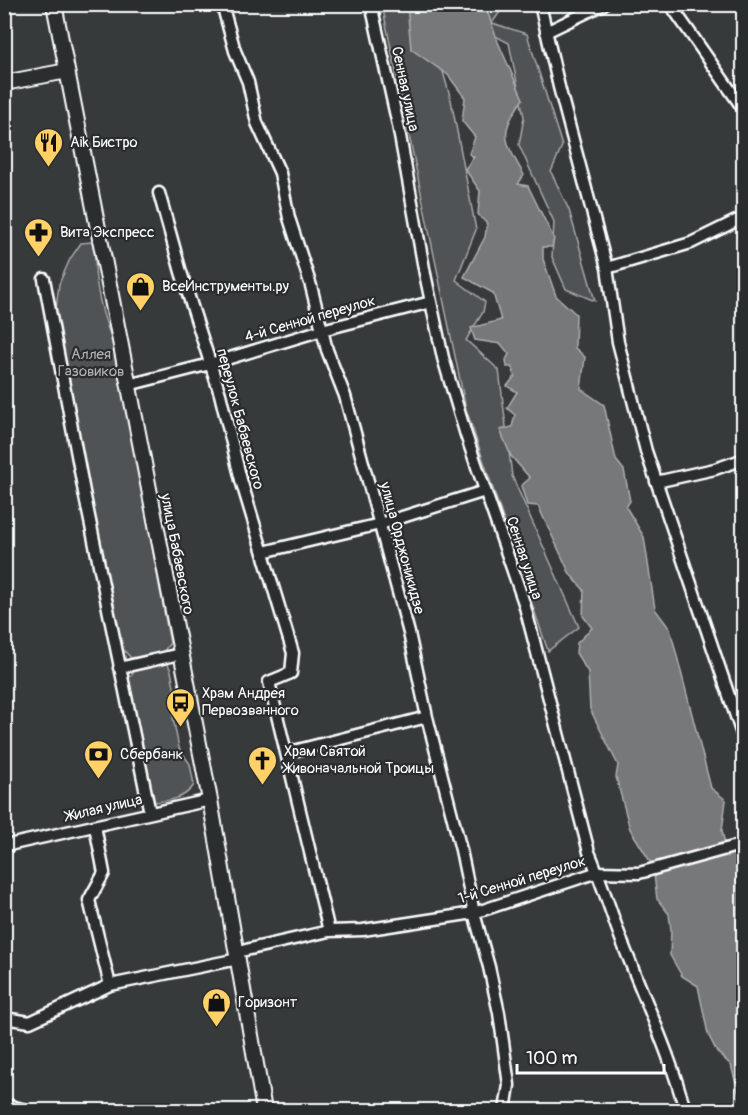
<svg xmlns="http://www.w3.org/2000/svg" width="748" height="1115" viewBox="0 0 748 1115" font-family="Pangolin,sans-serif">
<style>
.green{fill:#505354;stroke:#a8a9aa;stroke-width:1.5}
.water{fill:#767879;stroke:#adaeaf;stroke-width:1.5}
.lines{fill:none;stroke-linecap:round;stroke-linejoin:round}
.street-casing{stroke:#fff;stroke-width:15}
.secondary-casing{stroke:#fff;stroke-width:18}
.street{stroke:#2a2d2e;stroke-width:10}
.secondary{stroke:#2a2d2e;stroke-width:14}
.labels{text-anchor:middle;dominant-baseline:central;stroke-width:4.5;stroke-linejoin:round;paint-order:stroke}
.street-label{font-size:15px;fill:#fff;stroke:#2a2d2e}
.poi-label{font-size:15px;fill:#fff;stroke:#2a2d2e;text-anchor:start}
.park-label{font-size:15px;fill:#b0b2b2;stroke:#2a2d2e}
</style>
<rect width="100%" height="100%" fill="#373a3b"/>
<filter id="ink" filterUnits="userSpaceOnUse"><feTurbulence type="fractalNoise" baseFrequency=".0167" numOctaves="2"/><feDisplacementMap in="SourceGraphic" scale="12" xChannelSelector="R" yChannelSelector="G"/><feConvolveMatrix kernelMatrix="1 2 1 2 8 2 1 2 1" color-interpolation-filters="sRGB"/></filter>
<g filter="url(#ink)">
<path class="green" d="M382,5H455L432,33L451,100L476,230L456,280L485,302L483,312L466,340L499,370L512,476L579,627L548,651L466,409Z
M472,5H505L492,23L527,34L562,146L551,172L569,210L595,301L566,289L552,257L554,222L519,145L524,117L509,43L480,28Z
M92,242C97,254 94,266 96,279C99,301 105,324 114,344L170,643L163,652L131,658L120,646L68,384L56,309L59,284L70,259L81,243Z
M167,662L171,671L174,687L173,718L179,748L190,764L194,785C185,799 169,801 153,802L128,679L136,670Z"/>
<path class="water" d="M407,5H485L498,42L523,99C498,135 504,139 524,175L518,184L528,186L554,239L552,247H543V259L556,296L576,314L575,348L585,357L581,389L604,405L616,460L624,470L630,501L626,507L644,537L655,609L670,629L711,788L726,800L722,831L725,844L743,865V1110L731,1065L717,1052L708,1034L698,986L682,976L670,955L671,930L669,914L657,899L653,866L630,829L616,777L618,765L590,709L588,672L576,653L577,643L592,628L583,616L584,590L570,574L538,506L527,505L521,486L530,478L511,456L500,430L512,427L515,415L507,408L517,392L507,386L515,376L512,367H507L506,360L509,354L501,344L475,340L471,328L501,320L493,293L464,277L485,237L487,224L478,214L480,191L465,169L474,157L469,154L475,137L462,121L465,98L448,75L411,49Z"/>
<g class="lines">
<defs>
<path id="street" d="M222,4L235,51L248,82L257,123L280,173L289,218L311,286L327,350L345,396L409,633L427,717L461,850L474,913L489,967L499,1013L509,1085L505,1110
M371,4L398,125L425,274L443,358L466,435L524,603L589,852C604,887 614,924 629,959C649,1010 671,1057 685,1110
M540,4L559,87L607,268L618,342L646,451L744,740
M670,4L744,110
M546,32L604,4
M159,193L181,272L220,394L241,480L293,653L291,673L269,682L329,931
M607,268L691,243L744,217
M44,279L84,492L150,813
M128,385L210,364L322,330L431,302
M656,482L715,469L744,459
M263,552L380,524L485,491
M119,668L180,654
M286,753L427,717
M95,826L104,873L89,900L110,985
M4,846L210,800
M237,952L329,931L363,930L474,913L598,872L639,873L744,844
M4,1018L30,1022L110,985L238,959
M4,1104L25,1110"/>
<path id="secondary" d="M54,4L210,800L264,1110
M4,83L67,71"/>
</defs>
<use href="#street" class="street-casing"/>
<use href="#secondary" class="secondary-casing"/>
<use href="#street" class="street"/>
<use href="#secondary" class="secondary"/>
</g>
</g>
<defs>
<symbol id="restaurant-pin" viewBox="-11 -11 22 30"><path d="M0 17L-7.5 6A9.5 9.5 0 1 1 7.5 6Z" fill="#ffd166" stroke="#2a2d2e"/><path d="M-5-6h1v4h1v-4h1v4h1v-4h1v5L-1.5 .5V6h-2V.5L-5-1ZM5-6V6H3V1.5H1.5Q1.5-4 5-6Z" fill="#111"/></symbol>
<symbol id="pharmacy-pin" viewBox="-11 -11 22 30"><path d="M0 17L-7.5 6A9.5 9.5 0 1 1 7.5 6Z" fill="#ffd166" stroke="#2a2d2e"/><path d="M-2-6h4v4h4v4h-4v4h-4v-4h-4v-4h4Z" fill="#111"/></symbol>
<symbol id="shop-pin" viewBox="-11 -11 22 30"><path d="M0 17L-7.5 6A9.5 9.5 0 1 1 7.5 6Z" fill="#ffd166" stroke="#2a2d2e"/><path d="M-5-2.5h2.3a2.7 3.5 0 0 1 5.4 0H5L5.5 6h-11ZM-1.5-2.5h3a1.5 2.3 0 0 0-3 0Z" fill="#111"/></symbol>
<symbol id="bus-pin" viewBox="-11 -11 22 30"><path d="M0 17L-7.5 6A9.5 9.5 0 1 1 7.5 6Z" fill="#ffd166" stroke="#2a2d2e"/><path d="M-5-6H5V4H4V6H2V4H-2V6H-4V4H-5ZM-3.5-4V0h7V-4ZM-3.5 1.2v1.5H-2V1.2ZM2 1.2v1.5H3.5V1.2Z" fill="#111"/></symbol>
<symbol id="bank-pin" viewBox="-11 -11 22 30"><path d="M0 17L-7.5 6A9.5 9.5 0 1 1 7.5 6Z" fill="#ffd166" stroke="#2a2d2e"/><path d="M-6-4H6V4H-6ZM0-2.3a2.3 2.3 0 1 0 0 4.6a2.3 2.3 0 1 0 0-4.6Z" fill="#111"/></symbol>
<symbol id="church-pin" viewBox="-11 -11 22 30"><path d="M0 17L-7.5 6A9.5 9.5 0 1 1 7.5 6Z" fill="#ffd166" stroke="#2a2d2e"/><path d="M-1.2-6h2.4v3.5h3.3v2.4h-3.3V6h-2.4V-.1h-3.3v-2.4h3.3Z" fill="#111"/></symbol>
</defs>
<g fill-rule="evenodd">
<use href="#restaurant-pin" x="32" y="126" width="33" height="45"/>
<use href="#pharmacy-pin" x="22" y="216" width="33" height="45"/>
<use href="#shop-pin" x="124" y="270" width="33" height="45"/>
<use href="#bus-pin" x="164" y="686" width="33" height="45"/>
<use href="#bank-pin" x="82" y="738" width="33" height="45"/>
<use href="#church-pin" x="246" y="744" width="33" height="45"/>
<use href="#shop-pin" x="200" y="986" width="33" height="45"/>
</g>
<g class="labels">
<g class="street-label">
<text transform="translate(405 89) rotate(78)">Сенная улица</text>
<text transform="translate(310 319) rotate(-16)">4-й Сенной переулок</text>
<text transform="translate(240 419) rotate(75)">переулок Бабаевского</text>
<text transform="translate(402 548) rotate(75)">улица Орджоникидзе</text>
<text transform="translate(177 554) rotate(79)">улица Бабаевского</text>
<text transform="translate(524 558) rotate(72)">Сенная улица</text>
<text transform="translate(104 808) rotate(-13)">Жилая улица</text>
<text transform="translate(522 880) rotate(-17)">1-й Сенной переулок</text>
</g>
<g class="poi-label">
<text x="70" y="142">Aik Бистро</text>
<text x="60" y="232">Вита Экспресс</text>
<text x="162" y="286">ВсеИнструменты.ру</text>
<text x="202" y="693">Храм Андрея<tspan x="202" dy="17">Первозванного</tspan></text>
<text x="284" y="751">Храм Святой<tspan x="284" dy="17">Живоначальной Троицы</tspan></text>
<text x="120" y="754">Сбербанк</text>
<text x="238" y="1002">Горизонт</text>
</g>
<g class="park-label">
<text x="91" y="354">Аллея<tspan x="91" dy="17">Газовиков</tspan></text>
</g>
</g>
<rect width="748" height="1115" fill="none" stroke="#2a2d2e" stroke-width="24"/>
<rect x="12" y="12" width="724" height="1091" fill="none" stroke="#fff" stroke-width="2" filter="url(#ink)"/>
<path d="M517 1064v9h147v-9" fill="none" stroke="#ffffff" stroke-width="3"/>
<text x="526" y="1064" font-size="18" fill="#ffffff" stroke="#2a2d2e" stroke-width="4.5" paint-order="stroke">100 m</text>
</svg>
